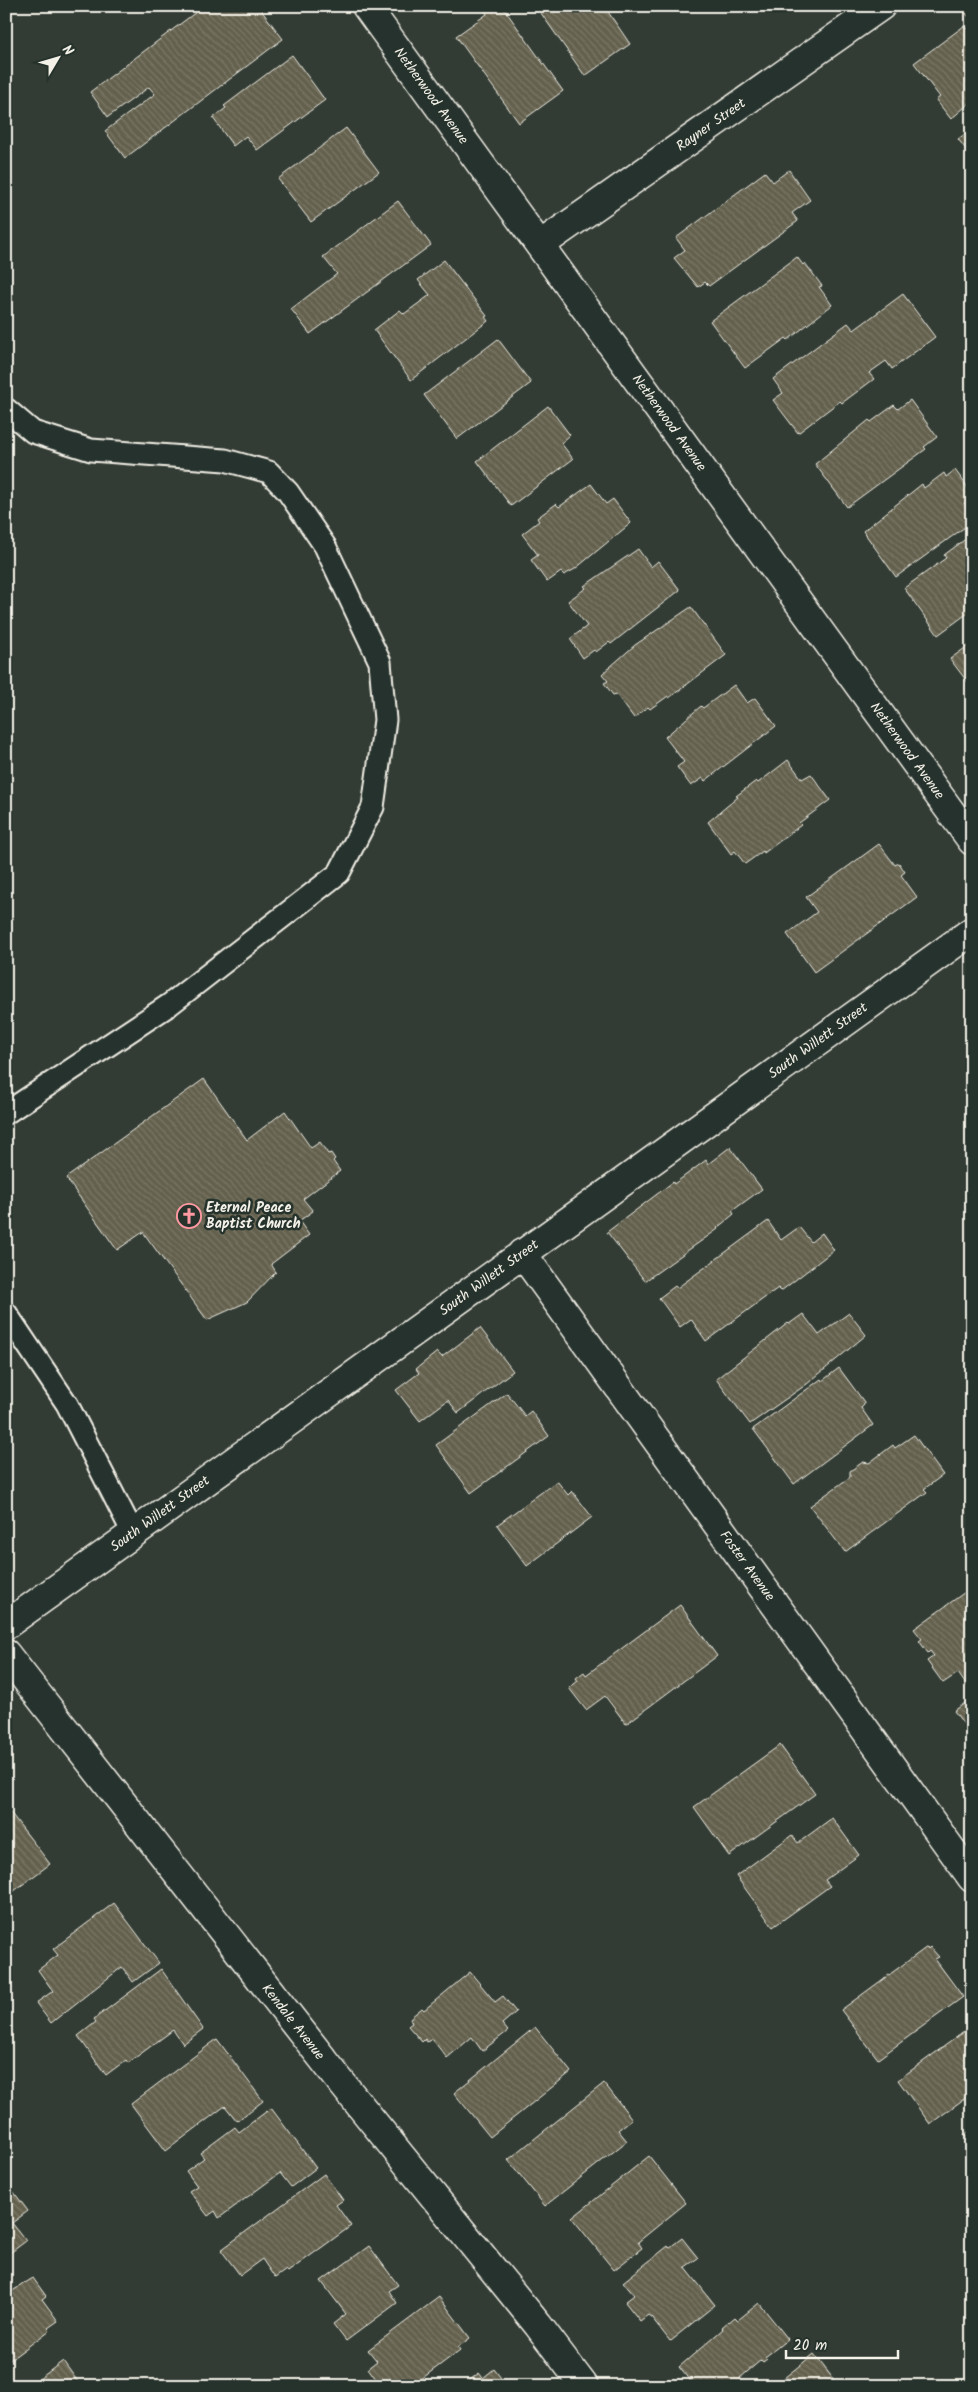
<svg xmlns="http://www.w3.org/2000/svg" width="978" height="2392" viewBox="0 0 978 2392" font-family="Kalam,sans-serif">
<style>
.building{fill:url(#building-back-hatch);stroke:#f4f1e8}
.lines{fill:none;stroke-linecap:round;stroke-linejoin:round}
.service-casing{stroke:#f4f1e8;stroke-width:25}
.minor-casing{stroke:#f4f1e8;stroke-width:31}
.service{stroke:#26332d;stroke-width:21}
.minor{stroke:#26332d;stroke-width:28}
.labels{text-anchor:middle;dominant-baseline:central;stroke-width:5;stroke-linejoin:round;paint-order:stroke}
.street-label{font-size:14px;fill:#f4f1e8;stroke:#26332d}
.poi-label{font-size:14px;font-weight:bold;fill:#f4f1e8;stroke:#26332d;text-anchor:start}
</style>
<defs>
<pattern id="building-back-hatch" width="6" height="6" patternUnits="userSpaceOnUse" patternTransform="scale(1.25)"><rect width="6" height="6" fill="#64614e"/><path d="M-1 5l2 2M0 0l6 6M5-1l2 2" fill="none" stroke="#7b7868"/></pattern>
</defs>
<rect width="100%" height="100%" fill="#323c34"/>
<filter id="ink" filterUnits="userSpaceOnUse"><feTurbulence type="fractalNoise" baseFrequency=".02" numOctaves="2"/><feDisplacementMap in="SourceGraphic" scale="10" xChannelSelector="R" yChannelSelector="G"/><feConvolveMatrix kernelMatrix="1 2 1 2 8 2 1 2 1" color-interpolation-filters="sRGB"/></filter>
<g filter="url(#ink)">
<path class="building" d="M204,6H258L283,39L125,158L105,131L155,94L149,87L108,117L90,92Z
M489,6H502L563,91L519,123L456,36L487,14L484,9Z
M536,6H604L630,44L585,76Z
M968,6H972V21L963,10Z
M964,26L967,29L972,26V101L951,119L936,100L940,97L914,63Z
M292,55L325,100L257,150L246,136L233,146L213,118L226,108L224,106Z
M346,128L379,172L311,222L278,179Z
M972,129V157L958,139Z
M789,170L810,200L792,213L798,221L709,286L705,282L698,287L674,258L685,250L676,238L765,172L773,182Z
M398,201L431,245L310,334L291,309L337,274L323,257Z
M797,257L803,265L805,263L822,286L819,287L832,305L788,340L786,338L745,368L710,321Z
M444,260L487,316L485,317L488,321L411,380L374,330L400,310L404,314L430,295L418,280Z
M903,294L935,337L892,369L886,361L869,373L874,379L842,403L840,401L798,433L773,400L783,393L773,379L848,323L854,330Z
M498,339L531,383L457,439L424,395Z
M910,400L937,437L924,447L926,449L847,507L815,464L869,420L871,422L894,405L898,409Z
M548,406L570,435L561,443L573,459L511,506L477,461Z
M955,470L972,493V497L964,503L972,513V522L896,577L863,531L922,484L924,488L944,473L946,477Z
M591,484L606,504L613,499L631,523L575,569L564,575L561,572L547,582L531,560L538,555L522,534L539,521L537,518L556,504L559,507Z
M971,535L972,610L938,635L904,588L946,558L944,555Z
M638,549L651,567L658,561L680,590L611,644L609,642L596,652L594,650L583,658L570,639L587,626L568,601L586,588L584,586Z
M691,607L726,655L669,698L668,696L650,709L648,707L634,718L616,694L613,695L604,683L608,681L602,674L635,645Z
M972,643V688L950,659Z
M734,685L747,703L755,698L776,726L705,781L703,778L691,786L677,767L684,762L665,737L701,706L703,708Z
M788,760L802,779L811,774L830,800L799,823L801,825L764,853L763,851L745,864L735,851L731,854L708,822L738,797L736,796L756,781L758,783Z
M879,844L895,865L899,863L905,872L901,875L917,897L814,972L787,934L817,912L806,897Z
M204,1079L247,1140L285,1111L311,1148L320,1142L328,1154L331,1153L335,1159L333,1161L340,1171L303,1199L313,1211L299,1221L309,1235L271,1264L276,1272L247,1302L207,1320L143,1232L117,1250L66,1178Z
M730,1147L762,1189L732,1211L734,1214L717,1228L718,1229L645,1281L607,1232L673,1182L674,1184L706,1160L708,1164Z
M768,1221L781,1240L799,1227L811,1242L822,1233L834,1250L781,1291L778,1288L706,1341L691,1319L680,1327L659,1298L675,1286L677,1288Z
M849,1313L866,1335L807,1384L750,1424L716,1379L788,1323L789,1324L803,1314L819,1335Z
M480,1328L513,1371L458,1413L448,1400L420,1421L396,1390L419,1373L416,1369L437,1352L442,1357Z
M839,1368L864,1402V1405L861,1408L873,1425L794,1484L753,1429L821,1379L822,1381Z
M507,1393L525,1416L531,1411L549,1436L471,1493L436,1445Z
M914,1435L943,1475L924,1489L927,1492L845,1552L810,1506L850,1477V1471L863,1462L869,1463L893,1445L895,1448Z
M557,1481L568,1495L572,1491L592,1517L527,1566L497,1525Z
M972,1587V1683L967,1686L958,1673L943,1683L927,1661L934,1656L930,1651L928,1653L919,1641L922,1639L914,1629Z
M680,1605L717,1656L626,1724L605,1696L586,1710L569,1688L578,1681L576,1678L584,1672L586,1675Z
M972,1698V1735L954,1711Z
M780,1745L815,1794L729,1856L694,1807Z
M6,1807L50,1864L6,1897Z
M832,1818L859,1855L825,1880L830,1886L773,1927L736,1876L792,1835L798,1843Z
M114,1903L159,1963L133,1982L122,1967L51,2023L36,2003L53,1991L38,1970L58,1955L53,1949Z
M927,1947L928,1949L930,1947L939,1957L935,1959L963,1997L878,2059L841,2010Z
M161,1969L203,2029L183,2044L173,2030L128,2063L126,2060L106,2075L78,2036L96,2022L94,2019Z
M470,1972L495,2002L503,1996L516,2012L502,2024L508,2031L482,2051L472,2037L447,2058L432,2039L427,2042L425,2039L422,2042L408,2026L412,2023L410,2018L422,2008L424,2010Z
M972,2026V2093L930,2124L898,2080Z
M535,2027L571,2072L490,2137L454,2093Z
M217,2039L263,2101L237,2121L225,2106L166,2151L131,2104Z
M604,2083L632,2119L618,2130L627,2141L545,2206L508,2160Z
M271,2108L316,2168L291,2187L280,2173L219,2218L215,2211L208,2216L189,2191L197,2186L186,2171L204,2158L200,2153L235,2127L239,2132Z
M972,2129V2145L964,2135Z
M649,2156L686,2203L638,2242L642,2248L614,2270L572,2218Z
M324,2174L343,2200L336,2205L351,2226L288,2272L286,2270L275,2278L262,2259L240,2275L221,2250Z
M10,2187L28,2211L12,2223L26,2241L6,2256V2189Z
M682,2238L698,2258L685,2267L715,2305L670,2341L652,2318L648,2315L640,2321L625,2302L634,2295L623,2282L668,2246L669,2248Z
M369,2246L398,2285L389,2291L397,2303L346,2341L333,2324L346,2314L321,2281Z
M33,2278L46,2296L42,2299L58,2321L48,2328L50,2330L6,2363V2295Z
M439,2297L470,2338L458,2347L460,2350L412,2386H381L368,2368L377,2361L368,2350Z
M759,2303L788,2339L765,2357L767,2359L763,2362L761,2360L740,2378L745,2384L743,2386H694L679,2367L723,2329L722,2328L735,2317L738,2320Z
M814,2354L838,2385L774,2386Z
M63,2361L81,2386H30Z
M494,2369L507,2386H462L479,2373L483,2378Z"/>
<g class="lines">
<defs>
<path id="service" d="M6,409L33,432L91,450L225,460L269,472L288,492L325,546L380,662L385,720L373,807L339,873L169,1005L6,1113
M6,1313L67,1404L133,1533"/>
<path id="minor" d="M366,6L972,841
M540,245L881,6
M522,1253L972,1878
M6,1625L972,931
M6,1654L341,2082L538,2325L584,2386"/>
</defs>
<use href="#service" class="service-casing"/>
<use href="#minor" class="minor-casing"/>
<use href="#service" class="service"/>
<use href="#minor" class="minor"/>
</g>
</g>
<defs>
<symbol id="church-ring" viewBox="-11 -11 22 22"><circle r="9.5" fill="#26332d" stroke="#ff9aa2" stroke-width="1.5"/><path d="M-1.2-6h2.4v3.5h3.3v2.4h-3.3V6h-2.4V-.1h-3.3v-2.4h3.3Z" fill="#ff9aa2"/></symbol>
</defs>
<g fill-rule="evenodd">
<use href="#church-ring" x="175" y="1202" width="28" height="28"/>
</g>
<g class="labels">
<g class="street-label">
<text transform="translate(431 96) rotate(54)">Netherwood Avenue</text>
<text transform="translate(711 125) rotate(-35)">Rayner Street</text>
<text transform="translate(669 423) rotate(54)">Netherwood Avenue</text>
<text transform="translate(907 751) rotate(54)">Netherwood Avenue</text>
<text transform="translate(818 1041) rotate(-36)">South Willett Street</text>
<text transform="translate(489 1278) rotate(-36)">South Willett Street</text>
<text transform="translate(160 1514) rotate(-36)">South Willett Street</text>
<text transform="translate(747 1566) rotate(54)">Foster Avenue</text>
<text transform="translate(293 2022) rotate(52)">Kendale Avenue</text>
</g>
<g class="poi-label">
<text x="206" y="1208">Eternal Peace<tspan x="206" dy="16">Baptist Church</tspan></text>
</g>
</g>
<rect width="978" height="2392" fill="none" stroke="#26332d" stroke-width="25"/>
<rect x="12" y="12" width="953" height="2367" fill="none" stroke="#f4f1e8" stroke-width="2" filter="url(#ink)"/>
<g transform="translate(58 58) rotate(52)" stroke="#26332d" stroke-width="4" paint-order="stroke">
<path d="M0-4L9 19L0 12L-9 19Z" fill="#f4f1e8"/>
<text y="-8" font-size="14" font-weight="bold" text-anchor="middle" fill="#f4f1e8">N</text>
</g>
<path d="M786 2350v8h112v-8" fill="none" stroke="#f4f1e8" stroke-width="2.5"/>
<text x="793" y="2350" font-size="15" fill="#f4f1e8" stroke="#26332d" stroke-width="4" paint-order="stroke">20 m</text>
</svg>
